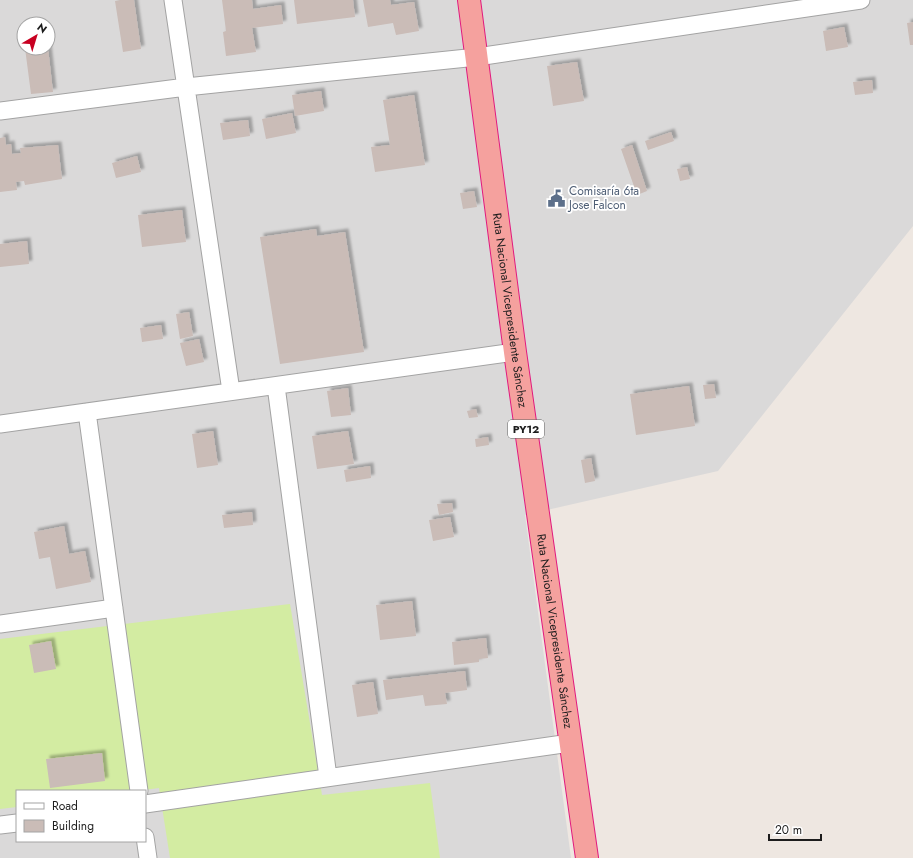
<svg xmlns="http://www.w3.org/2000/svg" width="913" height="858" viewBox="0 0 913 858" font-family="Jost,sans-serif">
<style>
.residential{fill:#dad9d9;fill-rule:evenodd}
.grass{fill:#d3eca2}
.building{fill:#cabcb7;filter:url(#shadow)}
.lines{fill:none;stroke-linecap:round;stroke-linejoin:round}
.minor-casing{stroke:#a3a3a3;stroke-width:19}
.trunk-casing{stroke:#e1197e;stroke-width:24}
.minor{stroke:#fff;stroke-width:17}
.trunk{stroke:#f5a19e;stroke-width:22}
.labels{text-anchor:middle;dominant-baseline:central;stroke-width:3.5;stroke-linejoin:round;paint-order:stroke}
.shield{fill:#fff;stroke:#606060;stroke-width:1}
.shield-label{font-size:11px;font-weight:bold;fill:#1c1c1c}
.service-label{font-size:12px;fill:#4e5e75;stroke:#fff;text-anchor:start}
.street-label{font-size:12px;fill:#1c1c1c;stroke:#fff}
</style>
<defs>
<filter id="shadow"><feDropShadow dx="3.5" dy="-3.5" stdDeviation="1" flood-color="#0004"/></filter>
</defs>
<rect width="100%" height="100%" fill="#eee7e1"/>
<path class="residential" d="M0,0H913V226L718,471L525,515L571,858H0ZM24,24H48V48H24ZM17,791H145V841H17Z"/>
<path class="grass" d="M290,604L322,795L430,783L440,858H170L159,788L137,791H17V807L0,809V639Z"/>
<path class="building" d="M121,0H134L141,49L123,52L115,1Z
M222,0H252L253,9L281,5L283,24L252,28L256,52L226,56L223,32L226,31Z
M294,0H353L355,17L297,24Z
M363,0H390L391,5L414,2L419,31L396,35L393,23L368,27Z
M913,22V45H910L907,23Z
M844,27L848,47L826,51L823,31Z
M25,48H48L53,92L31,94Z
M577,62L584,101L553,106L547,66Z
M872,80L873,93L855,95L853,82Z
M321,91L324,111L295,116L292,95Z
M414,95L425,165L375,172L371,147L390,145L383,100Z
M292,113L296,133L266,139L262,119Z
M248,120L250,136L223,140L220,123Z
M671,132L674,141L648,150L645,141Z
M5,137L6,145L11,144L12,154L21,153L20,148L58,145L62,179L25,185L24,181L16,182L17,190L0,192V138Z
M632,145L647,191L637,195L621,149Z
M137,156L141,172L116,178L112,163Z
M687,167L690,179L680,181L677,169Z
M474,191L477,207L463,209L460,193Z
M182,210L186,242L142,247L138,215Z
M316,229L317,236L345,232L364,352L280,364L260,237Z
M27,241L29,264L0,267V244Z
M189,312L193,336L180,339L176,314Z
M161,325L163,339L142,342L140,328Z
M199,339L204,362L186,366L180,343Z
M714,384L716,398L705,399L703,385Z
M689,386L695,426L636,435L630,394Z
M348,388L351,415L331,417L327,391Z
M476,409L478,417L469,418L467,411Z
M213,431L218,465L197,468L192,434Z
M348,431L354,464L317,469L312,436Z
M488,437L489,445L476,447L475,439Z
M591,458L595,481L585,483L581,460Z
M370,466L371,478L346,482L344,470Z
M452,503L453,512L439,515L437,504Z
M252,512L253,525L224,528L222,515Z
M450,517L454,537L433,541L429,520Z
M64,526L69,554L85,551L91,582L56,589L50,557L39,559L34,532Z
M412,601L416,636L380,640L376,605Z
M486,638L488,658L479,659V662L454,665L452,642Z
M51,641L56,669L34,673L29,645Z
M465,671L467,690L445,693L447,704L425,706L423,695L386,700L383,680Z
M373,682L378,714L357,717L352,685Z
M102,753L105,781L50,788L46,759Z"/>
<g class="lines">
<defs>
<path id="minor" d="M173,0L231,391
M0,111L186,87L477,57L861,0
M276,386L328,777
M87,412L139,791
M0,424L515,352
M0,624L114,608
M145,804L570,743
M0,825L17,823
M145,837L148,858"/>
<g id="trunk">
<path id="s1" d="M469,0L515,352L587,858"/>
</g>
</defs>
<use href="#minor" class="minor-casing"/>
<use href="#trunk" class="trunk-casing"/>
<use href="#minor" class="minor"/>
<use href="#trunk" class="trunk"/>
</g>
<defs>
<symbol id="civic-bare" viewBox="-9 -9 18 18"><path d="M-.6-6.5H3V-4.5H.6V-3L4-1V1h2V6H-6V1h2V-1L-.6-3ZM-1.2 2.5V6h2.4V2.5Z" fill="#5c6f8a" stroke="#fff" stroke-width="2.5" paint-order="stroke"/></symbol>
</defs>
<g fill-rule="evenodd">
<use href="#civic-bare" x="544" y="186" width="25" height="25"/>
</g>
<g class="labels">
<rect class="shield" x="508" y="420" width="36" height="18" rx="3"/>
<g class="shield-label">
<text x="526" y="429">PY12</text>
</g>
<g class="service-label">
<text x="569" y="191">Comisaría 6ta<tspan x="569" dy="14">Jose Falcon</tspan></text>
</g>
<g class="street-label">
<text stroke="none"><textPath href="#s1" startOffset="313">Ruta Nacional Vicepresidente Sánchez</textPath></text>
<text stroke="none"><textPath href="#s1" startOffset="637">Ruta Nacional Vicepresidente Sánchez</textPath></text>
</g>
</g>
<rect x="16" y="790" width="130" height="52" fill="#ffffff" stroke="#a4a4a4"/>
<rect x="24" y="803" width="20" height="6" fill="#ffffff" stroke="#a4a4a4"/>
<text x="52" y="810" font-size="12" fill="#1c1c1c">Road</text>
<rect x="24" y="820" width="20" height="12" fill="#cabcb7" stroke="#a4a4a4"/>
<text x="52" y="830" font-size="12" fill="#1c1c1c">Building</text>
<g transform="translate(36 36) rotate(38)"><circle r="19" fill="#ffffff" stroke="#a4a4a4"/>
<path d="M0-3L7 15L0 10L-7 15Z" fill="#c80021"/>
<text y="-6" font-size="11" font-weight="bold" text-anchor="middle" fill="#1c1c1c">N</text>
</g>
<path d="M769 834v6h52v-6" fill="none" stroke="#1c1c1c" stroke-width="2"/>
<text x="775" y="834" font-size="12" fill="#1c1c1c" stroke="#ffffff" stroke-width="3" paint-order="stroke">20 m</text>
</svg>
